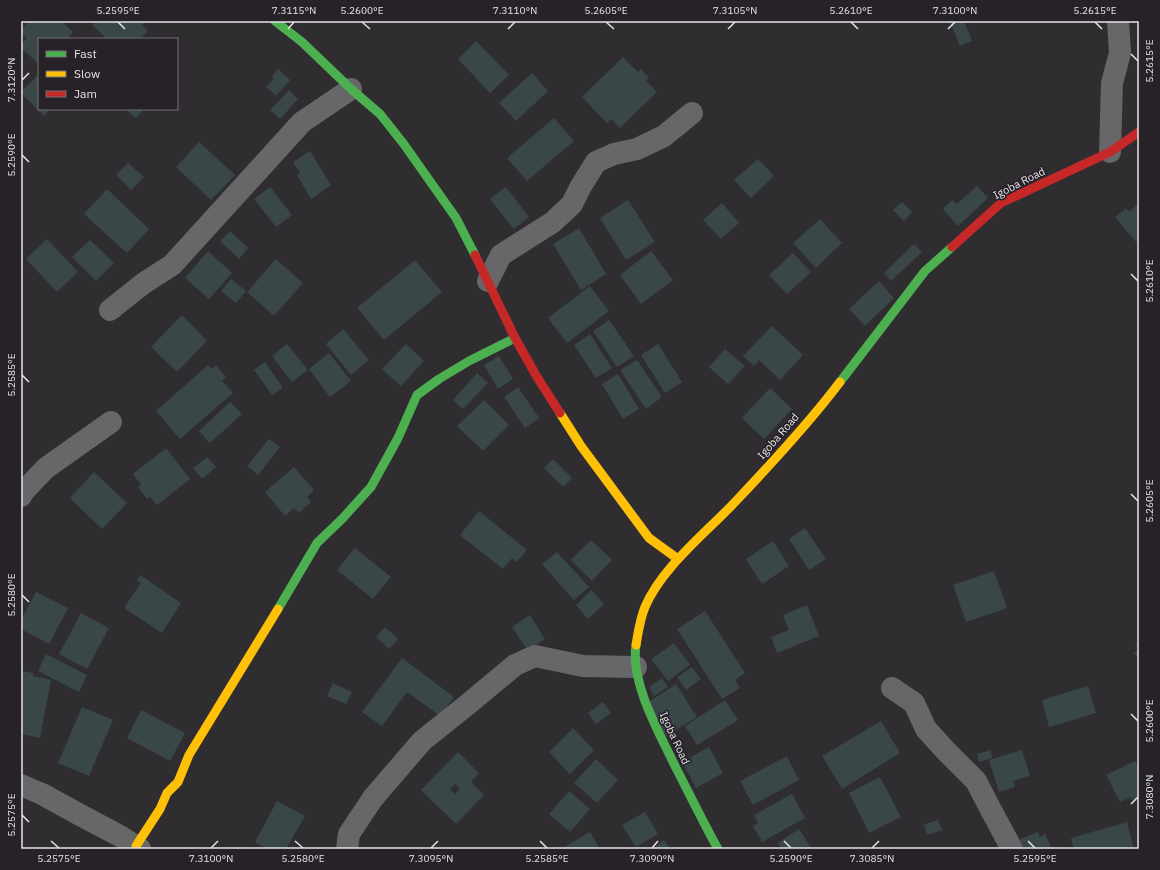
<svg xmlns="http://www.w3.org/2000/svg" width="1160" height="870" viewBox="0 0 1160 870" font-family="'IBM Plex Sans',sans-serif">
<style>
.building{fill:#394748;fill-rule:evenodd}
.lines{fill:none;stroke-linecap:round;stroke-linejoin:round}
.street{stroke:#676668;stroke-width:22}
.fast{stroke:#4caf50;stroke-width:9}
.slow{stroke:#ffc107;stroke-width:9}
.jam{stroke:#c62828;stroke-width:9}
.ticks{fill:none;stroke:#e6e3e7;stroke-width:1.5}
.labels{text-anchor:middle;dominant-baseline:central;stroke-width:3.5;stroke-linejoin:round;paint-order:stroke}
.street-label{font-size:11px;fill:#e6e3e7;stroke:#272228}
.neatline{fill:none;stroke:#e6e3e7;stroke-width:1.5}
.ticks-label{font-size:10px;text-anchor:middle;fill:#e6e3e7}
</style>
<rect width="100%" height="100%" fill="#302d31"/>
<path class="building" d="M29,21H61L73,32L67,39H39V64L21,48V44L27,38L21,33V30Z
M96,21H146L142,25L148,31L140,39H107L92,25Z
M951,21H964L972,41L960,46L950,22Z
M476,41L509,75L490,93L458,59Z
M623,57L638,72L641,69L649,78L646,81L657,92L620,128L611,119L607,123L582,97Z
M278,69L290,80L276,96L266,87L274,78L272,76Z
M532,73L548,91L516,121L499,103Z
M39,74V109H50L44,116L21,93V92Z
M289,90L298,99L280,119L270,110Z
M125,109H144L136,118Z
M554,118L574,141L527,181L507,158Z
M199,142L235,175L211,200L176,167Z
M310,151L331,185L311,199L297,175L300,173L293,162Z
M758,159L774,176L751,198L734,180Z
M128,163L144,177L131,190L116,175Z
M977,186L988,198L958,226L943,209L952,200L957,204Z
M270,187L292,215L276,227L254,199Z
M506,187L529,217L514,229L490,199Z
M107,189L149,229L127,253L84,214Z
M628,200L655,242L626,260L600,218Z
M902,202L912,212L904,221L893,210Z
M722,203L739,223L721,239L703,220Z
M1137,205L1139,207V240L1136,242L1115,217L1126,208L1129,212Z
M820,219L842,243L816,268L793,243Z
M579,228L606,274L581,290L553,244Z
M230,231L248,248L239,259L220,241Z
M47,239L78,272L57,292L26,259Z
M90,240L114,263L96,281L72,257Z
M914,244L922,252L891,281L884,273Z
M208,251L232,273L209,299L185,278Z
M651,251L673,280L641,304L620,275Z
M793,253L811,272L787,294L769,275Z
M276,259L303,283L274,316L247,292Z
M415,260L442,292L384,340L357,308Z
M231,279L246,291L236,303L221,291Z
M879,281L894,298L865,326L849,309Z
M590,286L609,311L567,343L548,318Z
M182,315L207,341L177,372L151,347Z
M609,320L634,356L617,367L593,331Z
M772,326L803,355L780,380L759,360L754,366L743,356Z
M343,329L369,360L351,375L326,344Z
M590,334L612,368L596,378L574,345Z
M287,344L308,370L292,382L272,356Z
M406,344L424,361L401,386L382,369Z
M658,344L682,382L665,393L641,355Z
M725,349L745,366L728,384L709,367Z
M329,353L351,381L330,397L309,369Z
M499,356L513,379L498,389L484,365Z
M637,360L662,397L646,409L620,370Z
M265,362L283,388L272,395L254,370Z
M208,365L212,369L216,365L226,377L222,381L233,393L180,439L156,411Z
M477,373L488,383L463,409L453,400Z
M618,374L639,409L623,419L602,384Z
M518,387L539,418L525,428L504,397Z
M770,388L792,409L764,439L742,418Z
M484,400L509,425L483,451L457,426Z
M230,402L242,414L210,443L199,431Z
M269,439L280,447L258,475L247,466Z
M166,448L190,479L157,505L150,497L147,499L138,487L141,485L133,474Z
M207,457L216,467L202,479L193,468Z
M553,459L572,478L563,487L544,468Z
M294,467L314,490L307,497L311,502L299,513L294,508L285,516L265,492Z
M94,472L127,503L102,529L70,498Z
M479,511L527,550L517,562L512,558L503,569L460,535Z
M805,528L826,559L809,570L789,539Z
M591,540L612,560L592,581L571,560Z
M773,541L789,566L762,584L746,559Z
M355,548L391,577L373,599L337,570Z
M557,552L589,587L574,600L542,564Z
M994,571L1007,608L966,622L953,585Z
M140,575L181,603L162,633L124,608L141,583L137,580Z
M591,590L604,604L588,619L576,605Z
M36,592L68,608L49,644L21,629V620Z
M807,605L819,636L777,653L771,637L789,630L783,615Z
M705,611L745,673L735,680L740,688L722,699L677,629Z
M81,613L109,628L87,669L59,654Z
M530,615L545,639L528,651L512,627Z
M385,627L398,639L389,649L376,637Z
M1139,642V658L1134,653L1139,649L1135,645Z
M674,643L690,665L668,681L651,659Z
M46,654L87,675L79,692L38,671Z
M402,658L454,697L440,716L407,692L382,726L362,712Z
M692,667L701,679L686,690L677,677Z
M21,671L33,673V676L51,680L40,738L21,734Z
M662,678L668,687L654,696L649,687Z
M333,683L352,692L346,704L327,696Z
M676,684L697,717L666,736L647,703Z
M1088,686L1096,713L1049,727L1042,700Z
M725,700L738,720L697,745L685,726Z
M603,702L611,713L596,724L588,713Z
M82,707L113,720L89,776L58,763Z
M141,710L185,733L170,761L127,738Z
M881,721L900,753L842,789L822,756Z
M573,728L594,750L570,774L549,752Z
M709,747L723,773L696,788L682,762Z
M991,750L992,758L979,762L977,754Z
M1022,750L1030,776L1013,781L1015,787L999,792L989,760Z
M458,752L479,773L471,782L484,795L456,824L421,790ZM455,784L460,789L455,794L450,789Z
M787,756L799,780L753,805L740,781Z
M596,759L618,780L597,803L574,783Z
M1135,761L1139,769V797L1132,800L1131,797L1120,802L1106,775Z
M880,777L901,817L869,833L849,793Z
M569,791L590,809L570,832L549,814Z
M792,794L805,818L762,842L753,826L758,823L754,815Z
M277,801L305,816L286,849H267L255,842Z
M645,812L658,834L636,847L622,825Z
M938,820L942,830L927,835L924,825Z
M1127,822L1134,849H1074L1071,838Z
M799,829L812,849H782L778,843Z
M590,832L600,849H561Z
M1038,832L1040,837L1045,834L1052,849H1024L1020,839Z
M664,840L671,849H653Z"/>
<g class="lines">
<path class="street" d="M1110,152L1112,83L1120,53L1118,21
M488,281L501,255L553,222L572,204L581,186L596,162L614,154L637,149L664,136L692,113
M110,310L144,283L172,265L302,122L351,89
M21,496L23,492L46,468L111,422
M892,688L914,703L926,729L946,751L976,781L991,810L1012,849
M21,785L42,794L82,816L120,836L140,849
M347,849L349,834L373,798L422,741L467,705L515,665L535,656L583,666L636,667"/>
<path class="fast" d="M275,21L302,42L351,89L380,114L403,143L456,218L475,255
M840,382L925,271L952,247
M278,609L317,543L342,519L371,487L398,438L417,395L439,379L469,361L515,338
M636,645C630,683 660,734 676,768C690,795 703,822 718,849"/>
<path class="slow" d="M560,413L581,446L649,538L678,559
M636,645C638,633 640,619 645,607C662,567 707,532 736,501C772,463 809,423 840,382
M136,846L160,809L167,793L178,782L189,755L278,609"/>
<path class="jam" d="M952,247L1001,203L1110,152L1139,132
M475,255L515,338L537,377L560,413"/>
</g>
<path class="ticks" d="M118,22L125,29M362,22L370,29M606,22L614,29M851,22L858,29M1095,22L1102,29M288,29L294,22M508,29L515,22M728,29L735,22M948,29L955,22M1131,54L1138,61M22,80L29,73M22,155L29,162M1131,274L1138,281M22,375L29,382M1131,494L1138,501M22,595L29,602M1131,714L1138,721M1131,804L1138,797M22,815L29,822M51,841L59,848M295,841L303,848M540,841L547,848M784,841L791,848M1028,841L1035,848M211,848L218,841M431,848L438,841M652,848L658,841M872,848L879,841"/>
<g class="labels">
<g class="street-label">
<text transform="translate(1019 183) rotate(-27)">Igoba Road</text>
<text transform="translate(778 436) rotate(-49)">Igoba Road</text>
<text transform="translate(675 738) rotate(65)">Igoba Road</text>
</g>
</g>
<rect width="1160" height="870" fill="none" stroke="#272228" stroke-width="44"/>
<rect x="38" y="38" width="140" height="72" fill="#272228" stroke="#736f74"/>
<rect x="46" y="51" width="20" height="6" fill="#4caf50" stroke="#736f74"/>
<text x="74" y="58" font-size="12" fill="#e6e3e7">Fast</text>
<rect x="46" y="71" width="20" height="6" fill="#ffc107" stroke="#736f74"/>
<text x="74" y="78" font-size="12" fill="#e6e3e7">Slow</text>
<rect x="46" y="91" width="20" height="6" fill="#c62828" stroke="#736f74"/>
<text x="74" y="98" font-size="12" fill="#e6e3e7">Jam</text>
<rect x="22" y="22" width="1116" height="826" class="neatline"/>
<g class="ticks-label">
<text x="118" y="14">5.2595°E</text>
<text x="294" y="14">7.3115°N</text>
<text x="362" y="14">5.2600°E</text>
<text x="515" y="14">7.3110°N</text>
<text x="606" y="14">5.2605°E</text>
<text x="735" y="14">7.3105°N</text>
<text x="851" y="14">5.2610°E</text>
<text x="955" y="14">7.3100°N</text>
<text x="1095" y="14">5.2615°E</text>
<text transform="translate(1149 61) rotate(-90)" y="4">5.2615°E</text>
<text transform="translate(11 80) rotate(-90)" y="4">7.3120°N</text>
<text transform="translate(11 155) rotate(-90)" y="4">5.2590°E</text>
<text transform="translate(1149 281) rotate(-90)" y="4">5.2610°E</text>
<text transform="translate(11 375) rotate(-90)" y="4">5.2585°E</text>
<text transform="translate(1149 501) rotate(-90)" y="4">5.2605°E</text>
<text transform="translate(11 595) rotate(-90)" y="4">5.2580°E</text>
<text transform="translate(1149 721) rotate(-90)" y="4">5.2600°E</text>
<text transform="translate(1149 797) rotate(-90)" y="4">7.3080°N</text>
<text transform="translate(11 815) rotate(-90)" y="4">5.2575°E</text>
<text x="59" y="862">5.2575°E</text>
<text x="211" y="862">7.3100°N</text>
<text x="303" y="862">5.2580°E</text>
<text x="431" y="862">7.3095°N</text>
<text x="547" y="862">5.2585°E</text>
<text x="652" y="862">7.3090°N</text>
<text x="791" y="862">5.2590°E</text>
<text x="872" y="862">7.3085°N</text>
<text x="1035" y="862">5.2595°E</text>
</g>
</svg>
